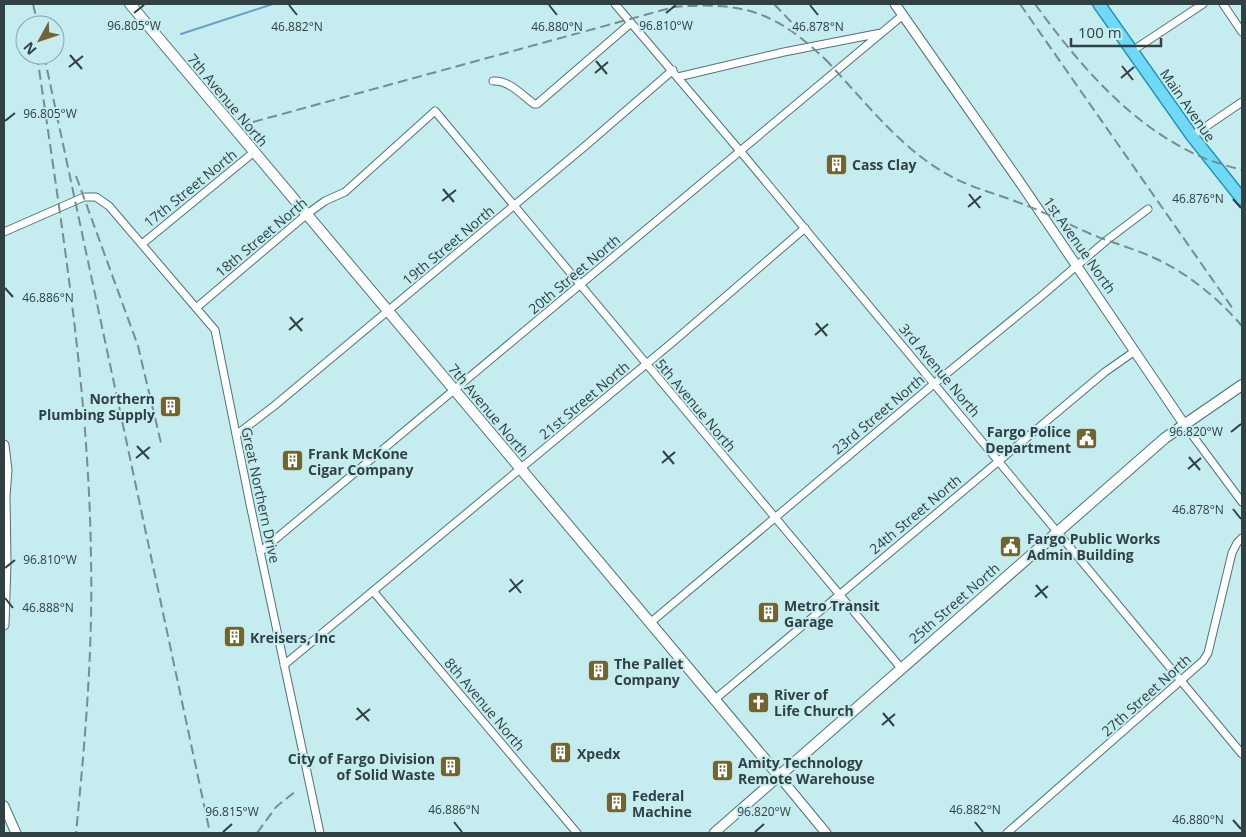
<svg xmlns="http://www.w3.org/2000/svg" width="1246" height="837" viewBox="0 0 1246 837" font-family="'Open Sans',sans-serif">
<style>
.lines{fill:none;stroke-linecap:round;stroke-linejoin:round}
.stream{stroke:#689ecd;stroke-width:2}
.minor-casing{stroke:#507477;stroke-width:9}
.tertiary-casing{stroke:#507477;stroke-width:11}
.secondary-casing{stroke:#507477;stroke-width:12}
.primary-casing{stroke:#1c93b3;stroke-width:14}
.minor{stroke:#fff;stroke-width:7}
.tertiary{stroke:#fff;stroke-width:9}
.secondary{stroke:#fff;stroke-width:10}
.primary{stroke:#70d9f6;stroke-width:11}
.rail{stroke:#758e91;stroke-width:2;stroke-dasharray:10 5;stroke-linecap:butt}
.ticks{fill:none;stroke:#314042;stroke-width:2}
.labels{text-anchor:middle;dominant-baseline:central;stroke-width:4;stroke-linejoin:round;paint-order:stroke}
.street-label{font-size:14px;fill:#314042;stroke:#c5ecef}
.poi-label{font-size:14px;font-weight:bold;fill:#314042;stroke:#c5ecef;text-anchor:start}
.ticks-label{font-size:12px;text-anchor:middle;fill:#314042;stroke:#c5ecef;stroke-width:4;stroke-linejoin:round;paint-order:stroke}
</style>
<rect width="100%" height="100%" fill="#c5ecef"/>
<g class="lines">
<path class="stream" d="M181,34L273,4"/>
<defs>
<path id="minor" d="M615,4L746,158L1242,754
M1223,4L1242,32
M1132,51L1203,4
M678,77L784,52L881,33
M493,81C509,80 522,95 534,104H537L631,23
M1192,136L1242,102
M4,232L84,197H96L109,206L215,330L250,504L320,833
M142,244L254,152
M196,308L307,214L325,201L345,192L435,111L901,668
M1184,424L1242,502
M236,435L274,406L584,147L673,70
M260,552L903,15
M373,591L577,833
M650,623L935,383L1039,298L1107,240L1148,209
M284,665L674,341L805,228
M714,700L1105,372L1135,351
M1007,833L1203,661L1208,653L1232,553L1237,543L1242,538"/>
<path id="tertiary" d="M895,4L1019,181L1184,424
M4,445L7,470L5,496L6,562L4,625
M4,806L16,833
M714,833L779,776L826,833"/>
<path id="secondary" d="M130,4L779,776L1165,438L1242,385"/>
<path id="primary" d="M1099,4L1192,136L1242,199"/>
</defs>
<use href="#minor" class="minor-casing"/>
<use href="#tertiary" class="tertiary-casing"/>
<use href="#secondary" class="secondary-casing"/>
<use href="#primary" class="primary-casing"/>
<use href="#minor" class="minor"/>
<use href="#tertiary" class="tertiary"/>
<use href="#secondary" class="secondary"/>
<use href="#primary" class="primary"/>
<path class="rail" d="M33,4L38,25
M774,4L798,29
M1020,4L1233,309
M1035,4C1080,66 1135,131 1209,160C1220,164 1231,167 1242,170
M37,55C61,222 89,389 91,559C93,651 85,742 76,833
M44,55L210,833
M825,59C865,101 903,153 956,179C974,188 993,193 1012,200C1040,210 1066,223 1093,235C1111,242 1131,248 1150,256C1185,271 1217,297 1242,326
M253,122L674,7C746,1 778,13 830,64
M76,176L138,346L161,443
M257,833L276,807L297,790"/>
</g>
<path class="ticks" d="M289,5L297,15M549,5L557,15M810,5L818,15M134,13L144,5M666,13L676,5M70,55L82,69M596,61L607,74M1122,66L1133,80M69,67L83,56M595,73L608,62M1121,78L1134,67M5,121L15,113M443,189L454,202M969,194L980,208M1233,199L1241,208M442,201L456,190M968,207L981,196M5,288L13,297M290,317L302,331M816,323L827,336M289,330L303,318M815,335L828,324M1231,432L1241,424M137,446L149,459M663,451L674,464M1189,457L1200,470M136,458L150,447M662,463L675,452M1188,469L1201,458M1233,509L1241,519M5,568L15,560M510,579L521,593M1036,585L1047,598M509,592L523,580M1035,597L1048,586M5,598L13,608M357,708L369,721M883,713L894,726M356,720L370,709M882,725L895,714M1233,820L1241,829M454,822L462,832M975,822L983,832M223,832L232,824M755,832L764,824"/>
<defs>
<symbol id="building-square" viewBox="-11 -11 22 22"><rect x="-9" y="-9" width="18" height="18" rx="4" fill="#726431" stroke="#c5ecef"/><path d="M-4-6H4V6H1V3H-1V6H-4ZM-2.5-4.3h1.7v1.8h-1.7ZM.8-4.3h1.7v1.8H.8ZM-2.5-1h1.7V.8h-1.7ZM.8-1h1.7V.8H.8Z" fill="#fff"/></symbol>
<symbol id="civic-square" viewBox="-11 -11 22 22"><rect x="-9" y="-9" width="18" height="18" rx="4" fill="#726431" stroke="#c5ecef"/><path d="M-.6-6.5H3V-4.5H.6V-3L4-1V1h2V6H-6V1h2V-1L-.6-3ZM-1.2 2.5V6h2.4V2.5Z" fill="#fff"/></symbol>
<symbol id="church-square" viewBox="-11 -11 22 22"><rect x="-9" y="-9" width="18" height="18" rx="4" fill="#726431" stroke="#c5ecef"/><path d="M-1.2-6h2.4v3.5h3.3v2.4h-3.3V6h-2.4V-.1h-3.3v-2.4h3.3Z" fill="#fff"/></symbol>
</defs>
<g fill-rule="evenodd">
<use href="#building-square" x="824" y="152" width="25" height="25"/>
<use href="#building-square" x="158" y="394" width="25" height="25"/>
<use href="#civic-square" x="1074" y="426" width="25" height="25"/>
<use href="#building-square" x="280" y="448" width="25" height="25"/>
<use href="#civic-square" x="998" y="534" width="25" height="25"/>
<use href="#building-square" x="756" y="600" width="25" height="25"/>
<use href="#building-square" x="222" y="624" width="25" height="25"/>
<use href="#building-square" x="586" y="658" width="25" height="25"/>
<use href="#church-square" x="746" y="690" width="25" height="25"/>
<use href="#building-square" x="548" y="740" width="25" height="25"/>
<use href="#building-square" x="438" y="754" width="25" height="25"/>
<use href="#building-square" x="710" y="758" width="25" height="25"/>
<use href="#building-square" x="604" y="790" width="25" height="25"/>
</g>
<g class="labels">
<g class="street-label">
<text transform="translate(228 100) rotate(50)">7th Avenue North</text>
<text transform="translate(1188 105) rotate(55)">Main Avenue</text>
<text transform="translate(190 188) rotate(-39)">17th Street North</text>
<text transform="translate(261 237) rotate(-40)">18th Street North</text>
<text transform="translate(448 245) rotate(-40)">19th Street North</text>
<text transform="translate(1080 245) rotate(55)">1st Avenue North</text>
<text transform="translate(574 274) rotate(-40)">20th Street North</text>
<text transform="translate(940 370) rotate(50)">3rd Avenue North</text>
<text transform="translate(584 400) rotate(-40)">21st Street North</text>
<text transform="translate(696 405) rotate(50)">5th Avenue North</text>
<text transform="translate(489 410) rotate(50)">7th Avenue North</text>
<text transform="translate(878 414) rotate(-40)">23rd Street North</text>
<text transform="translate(261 495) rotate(78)">Great Northern Drive</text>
<text transform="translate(915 514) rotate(-40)">24th Street North</text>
<text transform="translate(954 603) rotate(-41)">25th Street North</text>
<text transform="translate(1146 695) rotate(-42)">27th Street North</text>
<text transform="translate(485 704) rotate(50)">8th Avenue North</text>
</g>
<g class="poi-label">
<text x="852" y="164">Cass Clay</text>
<text x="155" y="398" text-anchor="end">Northern<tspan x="155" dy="16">Plumbing Supply</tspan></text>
<text x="1071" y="431" text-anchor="end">Fargo Police<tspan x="1071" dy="16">Department</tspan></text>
<text x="308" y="453">Frank McKone<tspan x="308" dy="16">Cigar Company</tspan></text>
<text x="1027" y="538">Fargo Public Works<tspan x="1027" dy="16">Admin Building</tspan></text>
<text x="784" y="605">Metro Transit<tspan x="784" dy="16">Garage</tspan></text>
<text x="250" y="637">Kreisers, Inc</text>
<text x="614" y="663">The Pallet<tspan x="614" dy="16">Company</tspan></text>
<text x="774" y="694">River of<tspan x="774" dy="16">Life Church</tspan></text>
<text x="577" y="753">Xpedx</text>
<text x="435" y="758" text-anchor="end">City of Fargo Division<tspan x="435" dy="16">of Solid Waste</tspan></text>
<text x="738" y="762">Amity Technology<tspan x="738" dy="16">Remote Warehouse</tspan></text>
<text x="632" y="795">Federal<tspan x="632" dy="16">Machine</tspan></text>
</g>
</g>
<g class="ticks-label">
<text x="134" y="30">96.805°W</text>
<text x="666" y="30">96.810°W</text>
<text x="297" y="31">46.882°N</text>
<text x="557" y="31">46.880°N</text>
<text x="818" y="31">46.878°N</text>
<text x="50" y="118">96.805°W</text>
<text x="1198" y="203">46.876°N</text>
<text x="48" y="302">46.886°N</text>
<text x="1196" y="436">96.820°W</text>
<text x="1198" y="514">46.878°N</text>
<text x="50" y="564">96.810°W</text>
<text x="48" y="612">46.888°N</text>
<text x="454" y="814">46.886°N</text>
<text x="975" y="814">46.882°N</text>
<text x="232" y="816">96.815°W</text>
<text x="764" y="816">96.820°W</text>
<text x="1198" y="824">46.880°N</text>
</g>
<rect width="1246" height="837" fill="none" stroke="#314042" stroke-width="10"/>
<g transform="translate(40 40) rotate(230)"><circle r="24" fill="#c5ecef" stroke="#8aa7aa"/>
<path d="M0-4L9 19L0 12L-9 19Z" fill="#726431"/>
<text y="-8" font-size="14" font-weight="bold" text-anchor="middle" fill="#314042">N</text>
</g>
<path d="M1071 38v8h90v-8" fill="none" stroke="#314042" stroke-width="2.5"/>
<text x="1078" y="38" font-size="15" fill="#314042" stroke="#c5ecef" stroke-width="4" paint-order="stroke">100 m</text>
</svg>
